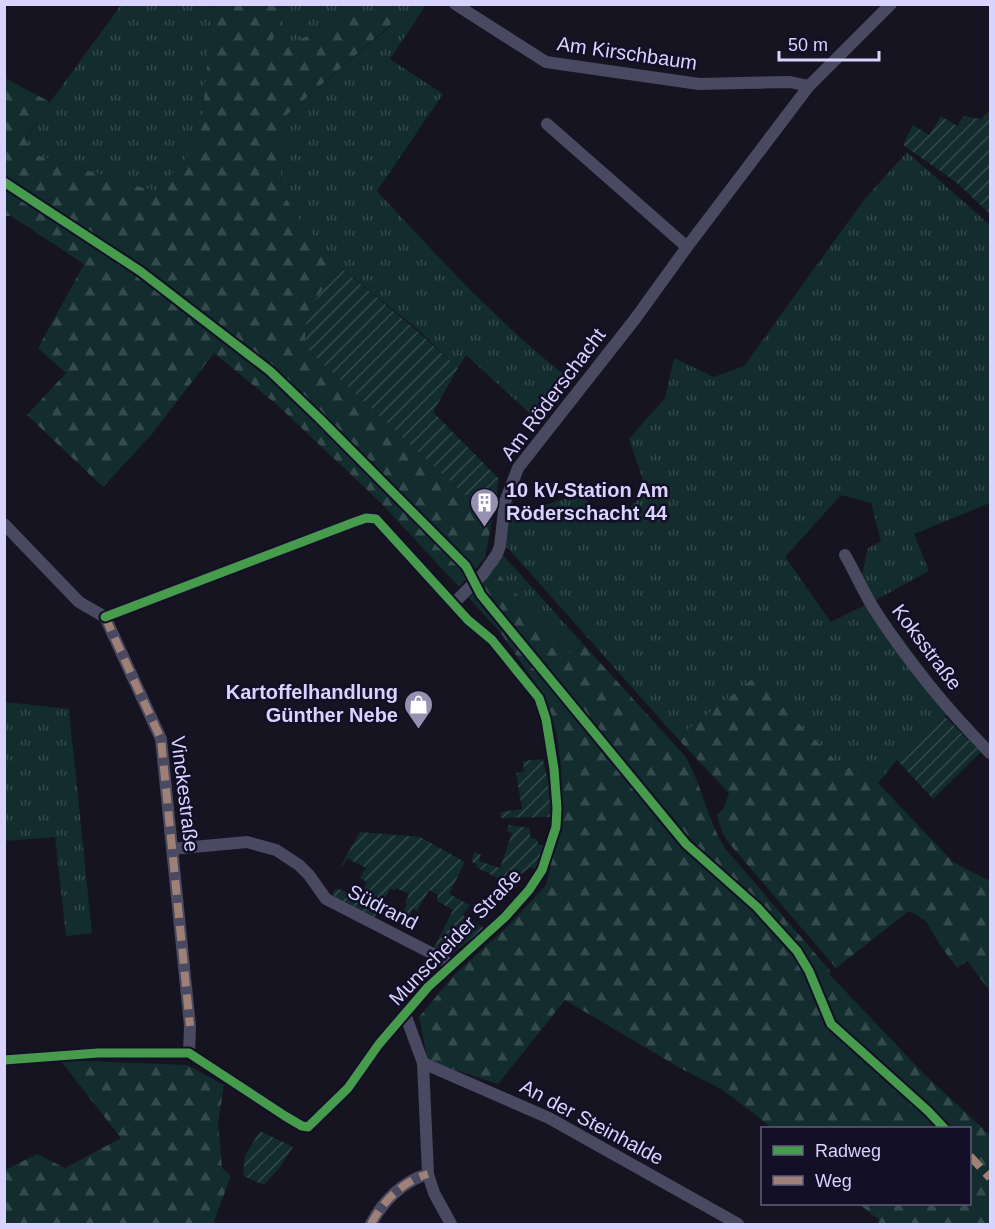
<svg xmlns="http://www.w3.org/2000/svg" width="995" height="1229" viewBox="0 0 995 1229" font-family="Arial,sans-serif">
<style>
.grass{fill:url(#grass-tufts);fill-rule:evenodd}
.forest{fill:url(#forest-firs)}
.garden{fill:url(#garden-furrows)}
.lines{fill:none;stroke-linecap:round;stroke-linejoin:round}
.street{stroke:#4a4962;stroke-width:12}
.quiet{stroke:#9e8076;stroke-width:8;stroke-dasharray:15 8;stroke-linecap:butt}
.cycleway-casing{stroke:#130f26;stroke-width:13}
.cycleway{stroke:#469c4c;stroke-width:9}
.labels{text-anchor:middle;dominant-baseline:central;stroke-width:5;stroke-linejoin:round;paint-order:stroke}
.street-label{font-size:20px;fill:#d9d4ff;stroke:#130f26}
.poi-label{font-size:20px;font-weight:bold;fill:#d9d4ff;stroke:#130f26;text-anchor:start}
</style>
<defs>
<pattern id="grass-tufts" width="24" height="20" patternUnits="userSpaceOnUse" patternTransform="scale(1.5)"><rect width="24" height="20" fill="#132c2d"/><path d="M3 7l-1-3M5 7V3M7 7l1-3M15 17l-1-3M17 17v-4M19 17l1-3" fill="none" stroke="#354a4c"/></pattern>
<pattern id="forest-firs" width="22" height="20" patternUnits="userSpaceOnUse" patternTransform="scale(1.5)"><rect width="22" height="20" fill="#132c2d"/><path d="M5 1l3.5 6h-7zM16 11l3.5 6h-7z" fill="#354a4c"/></pattern>
<pattern id="garden-furrows" width="10" height="10" patternUnits="userSpaceOnUse" patternTransform="scale(1.5)"><rect width="10" height="10" fill="#132c2d"/><path d="M-1 1l2-2M0 10L10 0M9 11l2-2" fill="none" stroke="#354a4c"/></pattern>
</defs>
<rect width="100%" height="100%" fill="#161421"/>
<path class="grass" d="M121,5H213L200,141L158,192L36,155L25,141L50,102Z
M287,5H426L390,59L443,94L377,191C438,257 500,325 571,380L537,420L466,355L458,368L417,329L338,265L300,220L280,189L283,118L394,23L266,54Z
M907,152L990,225V503L914,534L929,571L874,601L957,712L944,716L897,760L878,783L834,759L754,679L677,738L506,546L512,501L521,514L579,493L611,524L647,492L629,439L665,398L674,358L714,377L744,366L863,201ZM841,495L871,503L881,541L868,548L862,574L873,601L831,622L785,557Z
M502,554L584,645L572,655L494,569Z
M5,702L69,709L92,933L66,936L55,837L5,841Z"/>
<path class="forest" d="M213,5H287L267,53L367,11L389,9L394,22L283,118L280,189L300,220L339,266L306,314L305,347L492,520L485,558L459,587L381,503L276,404L214,353L152,434L103,487L27,415L66,373L38,348L84,264L11,216H5V78L50,102L25,140L36,155L157,192L200,141Z
M494,569L572,655L584,645L685,756C702,785 707,818 724,847L831,972L829,974L924,1074L990,1135V1224H879L878,1219L859,1204H970V1128H771L756,1115L721,1089L680,1068L565,1000L498,1084L428,1061L419,1017L455,974L508,926L546,885L562,818L561,768L557,735L543,694L500,632L469,598Z
M754,678L834,759L878,783L953,862L990,881V991L967,961L957,968L940,945L926,921L909,911L836,968L728,842L722,832L717,815L724,808L729,793L677,738Z
M60,1060L187,1065L224,1085L218,1123L222,1168L231,1176L213,1224H5V1170L37,1154L65,1168L121,1138Z"/>
<path class="garden" d="M990,110V214L956,182L903,145L913,125L929,135L941,116L957,126L964,116L981,119Z
M339,266L416,330L458,368L433,412L499,479L492,520L305,347L306,314Z
M944,716L981,752L933,799L897,760Z
M541,759L543,760L548,781L551,817L501,818L500,812L522,809L516,773L524,771L523,761Z
M509,825L530,828V838L537,839L538,845H545L536,869L530,867L519,876L509,870L503,881L476,867L477,864L473,863L472,859L475,852L481,855L479,861L500,868L512,833L507,831Z
M360,832L420,837L465,862L449,894L470,905L462,915L484,928L451,955L434,948L453,910L437,901L438,895L429,890L417,911L413,909L404,925L397,923L407,904L405,903L409,894L396,888L395,890L390,889L373,920L337,900L332,894L336,889L342,890L358,898L367,882L360,878L366,868L347,858L342,868L341,865Z
M260,1131L293,1147L280,1167L264,1185L243,1176L245,1156Z"/>
<g class="lines">
<path class="street" d="M455,4L546,62L699,84L790,82L809,86
M547,124L687,247
M4,524L79,602L105,617L161,739L190,1026L189,1053
M845,555C856,574 864,594 876,612C909,663 948,710 990,753
M453,604L483,574L497,554L500,546L505,502L518,468L635,319L687,247L809,86L891,4
M172,849L247,842L276,850L299,865L309,875L326,899L435,955L451,965
M405,1014L423,1063L428,1174L434,1193L451,1224
M4,1060L98,1053H189L285,1116L302,1126L308,1127L348,1088L379,1044L428,987L505,917L529,890L542,870L556,827L557,808L554,769L546,719L539,698L492,640L468,620L376,519L366,518L352,523L105,617
M423,1063L549,1118L738,1224
M371,1224C383,1201 403,1181 428,1174"/>
<path class="quiet" d="M105,617L161,739L190,1026
M970,1156L990,1178
M371,1224C383,1201 403,1181 428,1174"/>
<defs>
<path id="cycleway" d="M4,182L140,271L270,371L319,418L466,566L481,595L686,844L757,907L797,951L809,971L831,1024L928,1111L944,1128
M4,1060L98,1053H189L285,1116L302,1126L308,1127L348,1088L379,1044L428,987L505,917L529,890L542,870L556,827L557,808L554,769L546,719L539,698L492,640L468,620L376,519L366,518L352,523L105,617"/>
</defs>
<use href="#cycleway" class="cycleway-casing"/>
<use href="#cycleway" class="cycleway"/>
</g>
<defs>
<symbol id="building-pin" viewBox="-11 -11 22 30"><path d="M0 17L-7.5 6A9.5 9.5 0 1 1 7.5 6Z" fill="#9591b1" stroke="#130f26"/><path d="M-4-6H4V6H1V3H-1V6H-4ZM-2.5-4.3h1.7v1.8h-1.7ZM.8-4.3h1.7v1.8H.8ZM-2.5-1h1.7V.8h-1.7ZM.8-1h1.7V.8H.8Z" fill="#fff"/></symbol>
<symbol id="shop-pin" viewBox="-11 -11 22 30"><path d="M0 17L-7.5 6A9.5 9.5 0 1 1 7.5 6Z" fill="#9591b1" stroke="#130f26"/><path d="M-5-2.5h2.3a2.7 3.5 0 0 1 5.4 0H5L5.5 6h-11ZM-1.5-2.5h3a1.5 2.3 0 0 0-3 0Z" fill="#fff"/></symbol>
</defs>
<g fill-rule="evenodd">
<use href="#building-pin" x="468" y="486" width="33" height="45"/>
<use href="#shop-pin" x="402" y="688" width="33" height="45"/>
</g>
<g class="labels">
<g class="street-label">
<text transform="translate(627 53) rotate(8)">Am Kirschbaum</text>
<text transform="translate(553 394) rotate(-53)">Am Röderschacht</text>
<text transform="translate(927 647) rotate(53)">Koksstraße</text>
<text transform="translate(185 794) rotate(83)">Vinckestraße</text>
<text transform="translate(383 907) rotate(27)">Südrand</text>
<text transform="translate(455 937) rotate(-46)">Munscheider Straße</text>
<text transform="translate(592 1122) rotate(28)">An der Steinhalde</text>
</g>
<g class="poi-label">
<text x="506" y="490">10 kV-Station Am<tspan x="506" dy="23">Röderschacht 44</tspan></text>
<text x="398" y="692" text-anchor="end">Kartoffelhandlung<tspan x="398" dy="23">Günther Nebe</tspan></text>
</g>
</g>
<rect width="995" height="1229" fill="none" stroke="#d9d4ff" stroke-width="12"/>
<rect x="761" y="1127" width="210" height="78" fill="#130f26" stroke="#625e7d" stroke-width="1.5"/>
<rect x="773" y="1146" width="30" height="9" fill="#469c4c" stroke="#625e7d" stroke-width="1.5"/>
<text x="815" y="1157" font-size="18" fill="#d9d4ff">Radweg</text>
<rect x="773" y="1176" width="30" height="9" fill="#9e8076" stroke="#625e7d" stroke-width="1.5"/>
<text x="815" y="1187" font-size="18" fill="#d9d4ff">Weg</text>
<path d="M779 51v9h100v-9" fill="none" stroke="#d9d4ff" stroke-width="3"/>
<text x="788" y="51" font-size="18" fill="#d9d4ff" stroke="#130f26" stroke-width="4.5" paint-order="stroke">50 m</text>
</svg>
